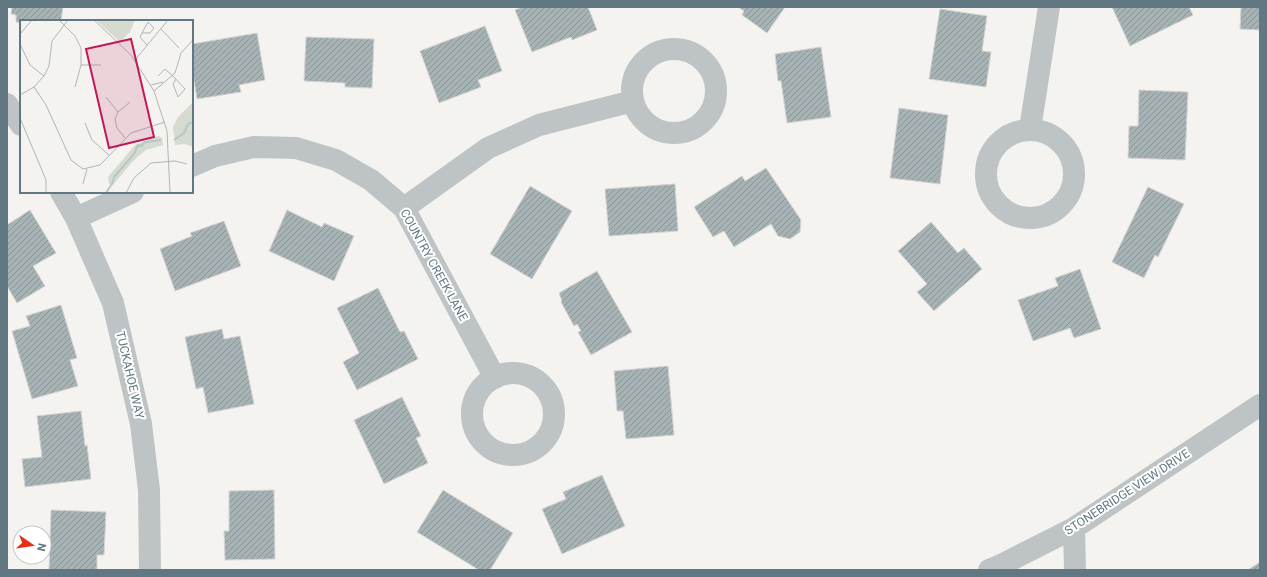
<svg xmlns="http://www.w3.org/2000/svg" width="1267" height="577" viewBox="0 0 1267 577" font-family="Roboto,sans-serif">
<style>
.building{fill:url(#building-hatch);stroke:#d5d4d2}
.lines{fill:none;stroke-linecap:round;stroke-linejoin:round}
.minor{stroke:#bec4c6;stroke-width:22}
.labels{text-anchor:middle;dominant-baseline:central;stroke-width:4;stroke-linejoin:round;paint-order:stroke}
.street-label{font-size:12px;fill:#617882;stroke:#fff}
.inset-river{fill:none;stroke:#b7c6c8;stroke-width:2}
.inset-road{fill:none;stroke:#acb7b9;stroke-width:1}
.view{fill:#c2185b;fill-opacity:0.15;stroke:#c2185b;stroke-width:2}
.inset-edge{fill:none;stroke:#617882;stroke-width:2}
</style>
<defs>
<pattern id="building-hatch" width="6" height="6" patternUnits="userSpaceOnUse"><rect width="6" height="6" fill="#a7b2b5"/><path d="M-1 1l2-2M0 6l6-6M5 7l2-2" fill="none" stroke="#8b9699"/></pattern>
</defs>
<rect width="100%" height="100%" fill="#f4f3ef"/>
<path class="building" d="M12,7H63L61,21H21V23L16,22V15L11,14Z
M523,7H588L597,30L572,40L571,37L532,52L515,10Z
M738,7H785L767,33L742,15L744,11Z
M1112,7H1189L1193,15L1130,46Z
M1241,7H1260V30L1240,29Z
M940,9L987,16L982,51L991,52L986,87L929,79Z
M485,26L502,71L478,80L481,87L439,103L420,51Z
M257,33L265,80L239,85L241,92L197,99L192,68V44Z
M306,37L374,39L372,88L345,87V83L304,81Z
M821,47L831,117L787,123L781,81H778L775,54Z
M1139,90L1188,92L1185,160L1128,158L1129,126H1138Z
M899,108L948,115L940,184L890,178Z
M766,168L801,220L800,232L790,239L778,236L771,224L734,247L724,231L713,237L694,207L742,176L745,181Z
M675,184L678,231L609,236L605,189Z
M530,186L572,211L532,279L490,254Z
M1148,187L1184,204L1158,257L1155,255L1144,278L1112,262Z
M30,210L56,253L33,266L45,286L17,303L7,286V225Z
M287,210L322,227L324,223L354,236L334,281L269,251Z
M224,221L241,266L175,291L160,249L192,236L190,233Z
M931,222L958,253L964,248L982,269L934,311L917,292L927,284L898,251Z
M1080,269L1101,329L1074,338L1070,328L1033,341L1018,300L1058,286L1055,278Z
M597,271L632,332L591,355L578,332L581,331L577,324L574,326L561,302L562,301L559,293Z
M378,288L400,332L404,331L418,359L357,390L343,362L359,353L337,308Z
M61,305L77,358L70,360L78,386L32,399L12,331L30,326L26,316Z
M222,329L224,339L240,336L254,404L208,413L203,387L196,389L185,337Z
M668,366L674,435L626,439L623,411H617L614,371Z
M402,397L421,436L416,438L428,463L384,484L354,420Z
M81,411L85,446L87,445L91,479L25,487L22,459L42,457L37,416Z
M602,475L625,526L562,554L542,509L566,499L563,492Z
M274,490L275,559L225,560L224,531H229V491Z
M443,490L513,533L490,570H479L417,532Z
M51,510L106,512L104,555H97V570H49Z
M1260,562V570H1248Z"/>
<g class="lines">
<path class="minor" d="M632 91a42 42 0 1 1 84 0a42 42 0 1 1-84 0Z
M7,104L21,125
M1030,129L1049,7
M986 174a44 44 0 1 1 88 0a44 44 0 1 1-88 0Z
M192,166L215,156L254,147L296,148L336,160L371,180L404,208L495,378
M61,192L76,218L113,303L141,424L149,490L150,570
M404,208L488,148L539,125L633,101
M76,218L133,192
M472 414a41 41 0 1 1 82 0a41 41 0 1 1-82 0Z
M1074,528L1075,570
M989,570L999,566L1074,528L1260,405"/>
</g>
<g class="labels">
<g class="street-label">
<text transform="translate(434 265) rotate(61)">COUNTRY CREEK LANE</text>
<text transform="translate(130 375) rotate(77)">TUCKAHOE WAY</text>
<text transform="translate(1127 492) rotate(-33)">STONEBRIDGE VIEW DRIVE</text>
</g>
</g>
<g transform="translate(20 20)">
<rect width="173" height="173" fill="#f4f3ef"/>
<path d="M173,82V127L165,124L155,125L153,107L158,97ZM139,116L142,118L143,125L126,130L113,141L92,166L89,163L88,157L115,125Z" fill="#d6dbd0"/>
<path d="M76,0H115L110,12L100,22Z" fill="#d6dbd0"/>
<path class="inset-river" d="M154,120L164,113L168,104L173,102M86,173L93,162L94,157L114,134L118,125L121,126L125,122L141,120"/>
<path class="inset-road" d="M39,0L55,16L61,28V45L55,67M74,0L111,35L134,71L147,111L150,173M141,9L159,28M173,9V35M122,13H130L134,8L128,2L122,13L120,17L127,25M0,14L12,0M0,24L10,45L24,56M115,40L148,0M61,45H81M138,56L145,49L153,56L165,69L158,77L153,64L156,59M131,65L143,62M14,67L26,85L51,140L63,149L80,145L111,113L145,102M134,71L155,53L161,33L173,20M0,75L14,67L24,56L29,46L32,21L48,0M86,77L98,92M0,98L26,160V173M65,103L72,120L89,135M105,118L97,108L95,99L98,92L110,82M63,164L67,149M106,173L114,158L131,143L155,141L167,144"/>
<path class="view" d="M111,19L134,117L89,128L66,29Z"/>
<rect width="173" height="173" class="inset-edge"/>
</g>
<rect width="1267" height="577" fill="none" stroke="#617882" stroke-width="16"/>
<g transform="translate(32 545) rotate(103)"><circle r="19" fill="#ffffff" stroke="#c0c9cd"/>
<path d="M0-3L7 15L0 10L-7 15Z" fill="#e92c1a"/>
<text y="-6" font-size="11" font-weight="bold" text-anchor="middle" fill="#617882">N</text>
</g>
</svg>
